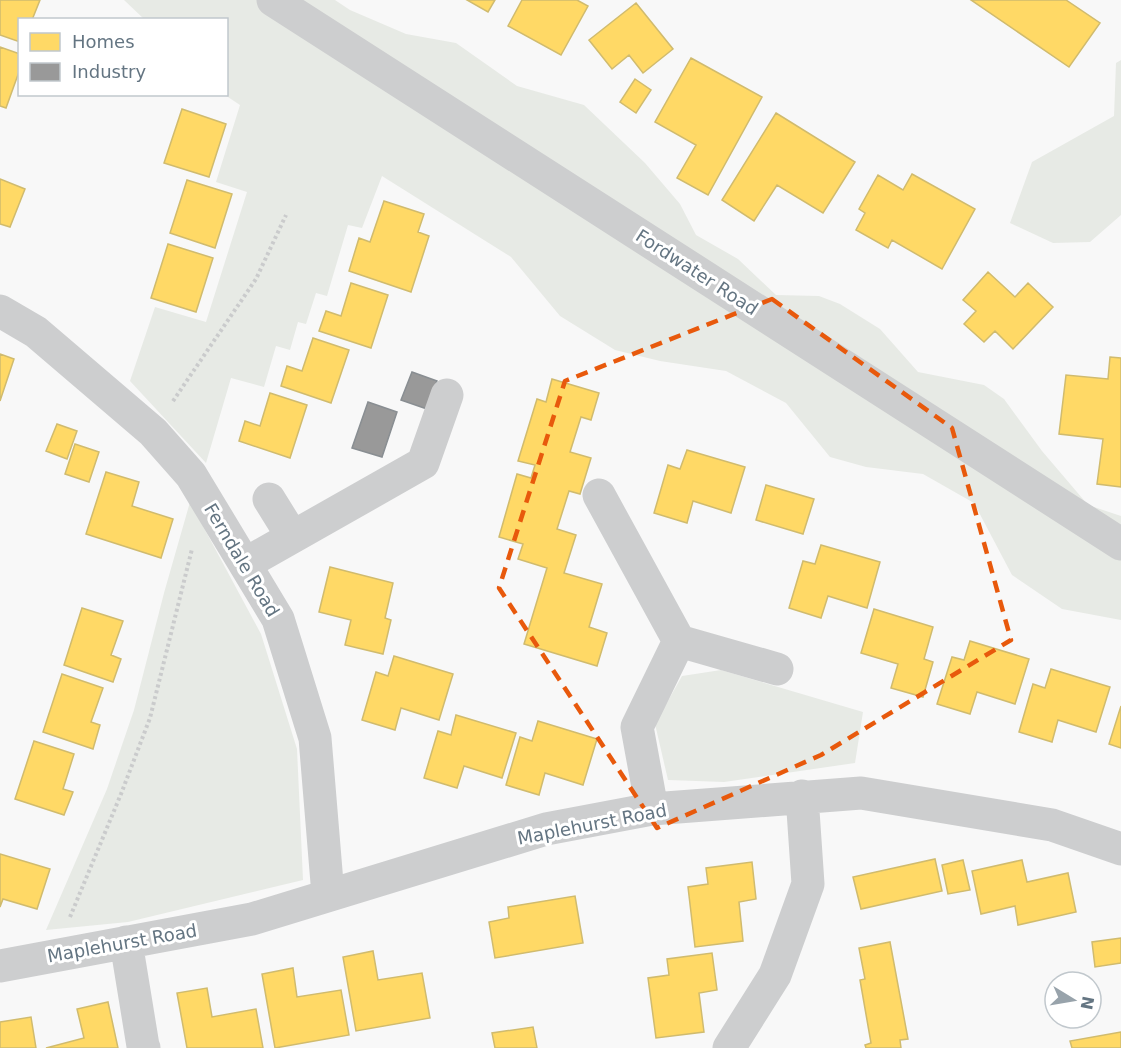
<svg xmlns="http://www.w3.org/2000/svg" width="1121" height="1048" viewBox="0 0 1121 1048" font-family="'DejaVu Sans',sans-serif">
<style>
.green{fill:#e7eae5}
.homes{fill:#ffd966;stroke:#d0bb6e;stroke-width:1.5}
.industry{fill:#999;stroke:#898e92;stroke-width:1.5}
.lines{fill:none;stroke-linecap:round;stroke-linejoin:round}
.path{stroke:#cacbcc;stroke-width:4;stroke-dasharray:3 3;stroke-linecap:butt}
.minor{stroke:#cdcecf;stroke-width:33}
.marked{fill:none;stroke:#e8590c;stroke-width:4.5;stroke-dasharray:12 8;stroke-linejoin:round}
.labels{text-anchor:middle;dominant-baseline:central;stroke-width:6;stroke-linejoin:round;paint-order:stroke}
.street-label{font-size:18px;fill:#647582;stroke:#fff}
</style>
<rect width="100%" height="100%" fill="#f8f8f8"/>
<path class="green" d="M124,0H335L350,10L406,34L456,43L517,86L584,105L645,163L680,204L696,235L738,259L776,295L819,296L840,304L880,329L918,372L984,385L1004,399L1042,451L1088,505L1121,516V620L1062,609L1012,575L974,503L923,474L866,467L830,457L786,403L726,371L660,361L615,350L560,316L511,257L382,176L362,228L348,225L327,296L316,293L306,324L298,322L290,350L276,346L264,387L231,378L206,463L130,381L155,307L206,322L247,192L216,182L240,105L225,95L226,94V20L144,19Z
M1121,60V215L1090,242L1053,243L1010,223L1032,162L1114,116L1116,63Z
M190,502L261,634L297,749L303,880L128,922L46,930L107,789L134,710L164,593Z
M721,670L863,712L855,763L724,782L668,780L655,724L682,676Z"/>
<path class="homes" d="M0,0H40L32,20H20V42L0,35Z
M467,0H495L488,12Z
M522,0H577L588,6L561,55L508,26Z
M971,0H1066L1100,23L1069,67Z
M636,3L673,49L643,73L629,55L612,69L589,40Z
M0,47L20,54V69L6,108L0,106Z
M691,58L762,97L708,195L677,178L696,145L655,122Z
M635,79L651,90L636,113L620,102Z
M182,109L226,124L209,177L164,163Z
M776,113L855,162L823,213L777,185L754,221L722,200Z
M912,174L975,209L942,269L892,240L888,248L856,230L865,213L859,209L878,175L903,190Z
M0,179L25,189L10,227L0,224Z
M187,180L232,194L215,248L170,233Z
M384,201L424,214L418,232L429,236L411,292L349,271L359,238L370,242Z
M168,244L213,258L196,312L151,298Z
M988,272L1015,297L1028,283L1053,307L1013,349L995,331L984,342L964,324L976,311L963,300Z
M351,283L388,295L371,348L319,331L326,311L341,316Z
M313,338L349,350L331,403L281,386L287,366L302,371Z
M0,354L14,359L0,401Z
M1110,357L1121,358V487L1097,484L1103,439L1059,434L1066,375L1108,379Z
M552,379L599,393L591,420L581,417L570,452L591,458L580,494L569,491L557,529L576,535L564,573L602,584L589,627L607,633L597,666L524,644L547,568L518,559L523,544L499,537L517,474L531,478L535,465L518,461L537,399L546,402Z
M270,393L307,405L290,458L239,441L245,421L260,426Z
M57,424L77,431L67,459L46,451Z
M75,444L99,452L89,482L65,474Z
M687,450L745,467L731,513L693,501L687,523L654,513L668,465L680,469Z
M106,472L139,482L132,506L173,519L161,558L86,534Z
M766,485L814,499L803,534L756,520Z
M821,545L880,562L867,608L828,596L821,618L789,608L803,561L815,564Z
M330,567L393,583L385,618L391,620L383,654L345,645L351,620L319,612Z
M82,608L123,621L111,655L121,659L113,682L64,665Z
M874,609L933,627L924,659L933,662L923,697L891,688L898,664L861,653Z
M970,641L1029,659L1015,704L977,692L970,714L937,704L952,657L964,660Z
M394,656L453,674L439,720L401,708L395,730L362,720L376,672L388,676Z
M1051,669L1110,687L1096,732L1058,720L1052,742L1019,732L1033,684L1045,688Z
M62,674L103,688L91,722L100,725L93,749L43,732Z
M1121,706V748L1109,744Z
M456,715L516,733L502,778L464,766L457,788L424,778L438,731L451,735Z
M538,721L597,739L583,785L545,773L539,795L506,785L520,737L532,741Z
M34,741L74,754L63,789L73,792L64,815L15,799Z
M0,854L50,869L37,909L3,899L0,907Z
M935,859L942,891L861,909L853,877Z
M963,860L970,890L948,894L942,865Z
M1022,860L1027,882L1068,873L1076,912L1018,925L1015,906L981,914L972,871Z
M752,862L756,899L739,902L743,941L695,947L688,887L708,884L706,868Z
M575,896L583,943L495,958L489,922L509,918L508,907Z
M1121,938V963L1095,967L1092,942Z
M890,942L908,1039L900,1040L901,1048H866L865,1045L871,1043L860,980L865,979L859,948Z
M373,951L378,980L422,973L430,1018L356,1031L343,957Z
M712,953L717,990L699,993L704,1032L656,1038L648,978L669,975L667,959Z
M293,968L297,997L341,990L349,1035L275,1048L262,974Z
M207,988L212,1017L256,1009L263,1048H187L177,993Z
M108,1002L118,1048H46L84,1038L77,1009Z
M31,1017L36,1048H0V1022Z
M533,1027L537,1048H495L492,1033Z
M1121,1032V1048H1072L1070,1041Z"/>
<path class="industry" d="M412,372L437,381L427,409L401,400Z
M368,402L397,412L382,457L352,448Z"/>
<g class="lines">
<path class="path" d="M173,401L256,279L286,215
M70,917L121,794L150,718L192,549"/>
<path class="minor" d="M273,0L1121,544
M0,311L36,332L153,432L191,475L278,619L315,738L328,895
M599,495L679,641
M269,499L292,536
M245,564L423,463L447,395
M652,809L637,727L679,641L777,669
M126,942L143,1046L144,1048
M0,966L252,919L546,829L652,809L861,793L1052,825L1121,849
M729,1048L775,975L808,884L802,796"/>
</g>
<path class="marked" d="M772,299L952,428L1011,640L821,755L657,828L499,588L565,381Z"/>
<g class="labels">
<g class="street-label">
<text transform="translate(697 272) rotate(33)">Fordwater Road</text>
<text transform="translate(242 560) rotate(59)">Ferndale Road</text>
<text transform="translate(592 824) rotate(-11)">Maplehurst Road</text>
<text transform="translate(122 943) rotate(-10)">Maplehurst Road</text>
</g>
</g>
<rect x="18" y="18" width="210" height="78" fill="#ffffff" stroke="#c1c8cd" stroke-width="1.5"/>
<rect x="30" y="33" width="30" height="18" fill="#ffd966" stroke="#c1c8cd" stroke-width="1.5"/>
<text x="72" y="48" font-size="18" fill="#647582">Homes</text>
<rect x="30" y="63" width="30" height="18" fill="#999999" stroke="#c1c8cd" stroke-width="1.5"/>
<text x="72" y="78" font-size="18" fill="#647582">Industry</text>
<g transform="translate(1073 1000) rotate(101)"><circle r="28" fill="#ffffff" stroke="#c1c8cd" stroke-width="1.5"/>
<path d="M0-4.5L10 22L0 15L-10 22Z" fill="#98a3ab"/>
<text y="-9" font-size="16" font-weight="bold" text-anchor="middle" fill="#647582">N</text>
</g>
</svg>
